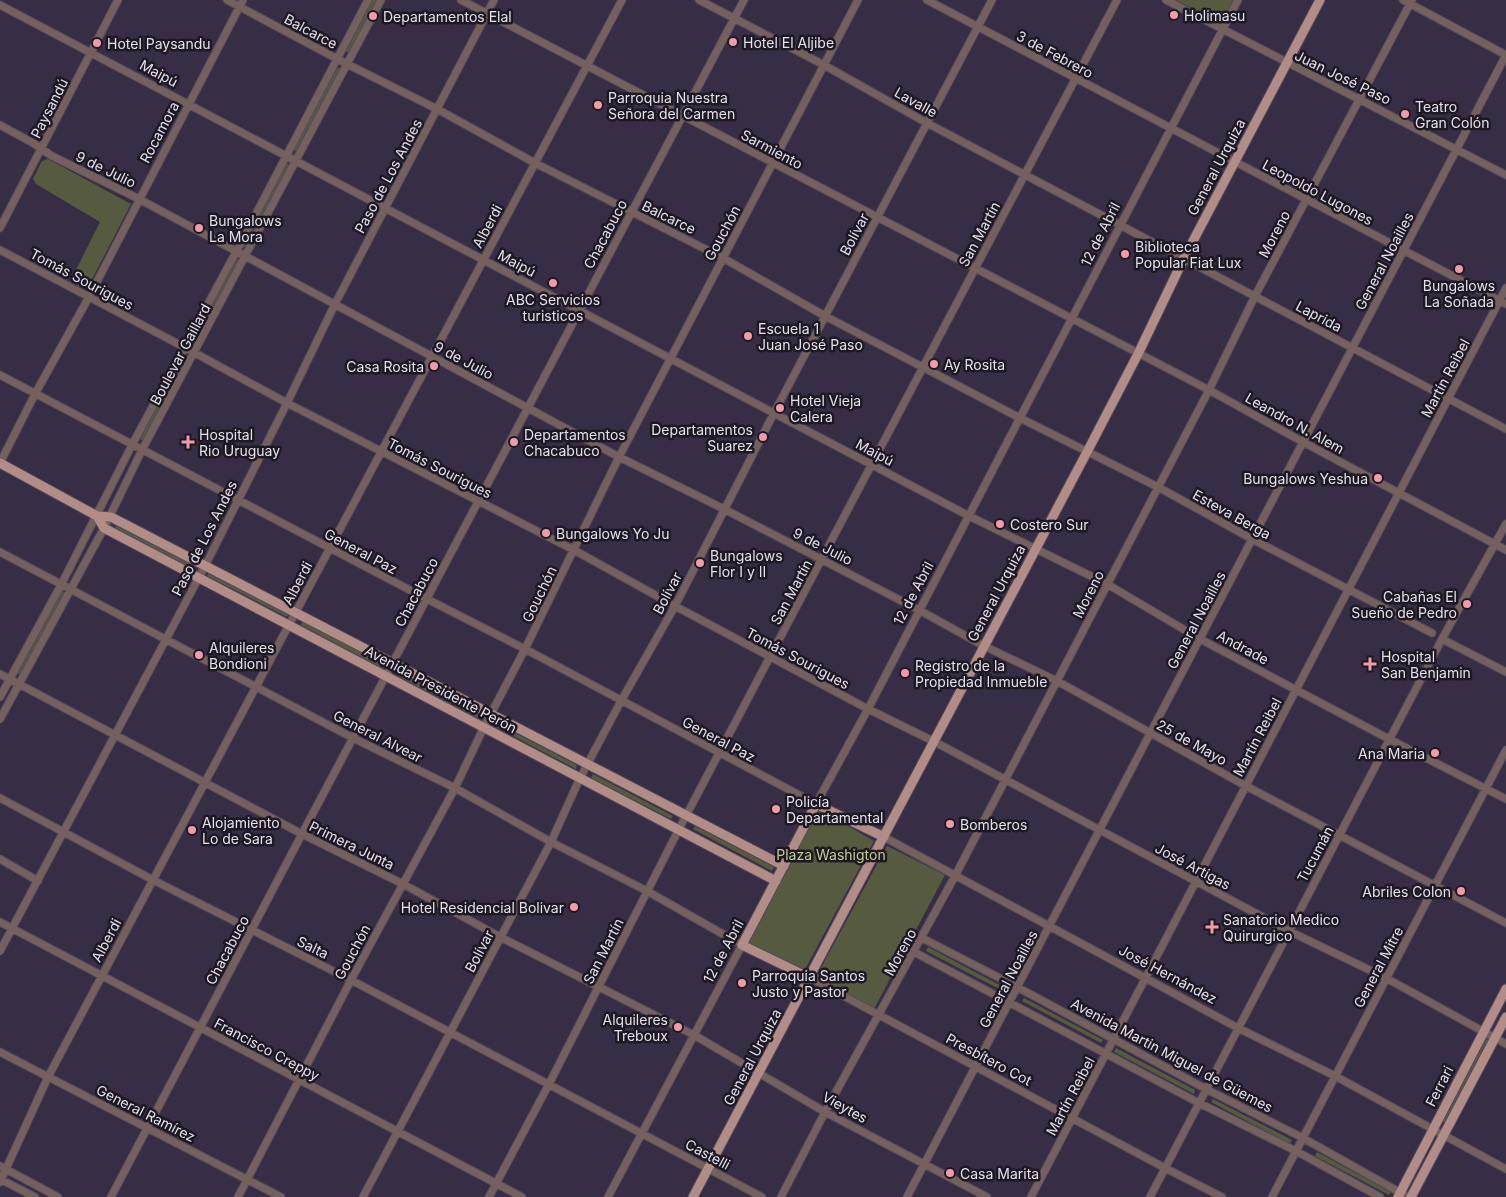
<svg xmlns="http://www.w3.org/2000/svg" width="1506" height="1197" viewBox="0 0 1506 1197" font-family="Inter,sans-serif">
<style>
.green{fill:#565b3f}
.lines{fill:none;stroke-linecap:round;stroke-linejoin:round}
.minor-casing{stroke:#534a60;stroke-width:9}
.major-casing{stroke:#534a60;stroke-width:11}
.minor{stroke:#74615d;stroke-width:7}
.major{stroke:#b28c86;stroke-width:9}
.poi-dot{fill:#f39aa8;stroke:#1d1923;stroke-width:2}
.labels{text-anchor:middle;dominant-baseline:central;stroke-width:5;stroke-linejoin:round;paint-order:stroke}
.poi-label{font-size:14px;fill:#e4deed;stroke:#1d1923;text-anchor:start}
.street-label{font-size:14px;fill:#e4deed;stroke:#1d1923}
.park-label{font-size:14px;fill:#c1cc8b;stroke:#1d1923}
</style>
<rect width="100%" height="100%" fill="#372e45"/>
<path class="green" d="M372,0H378L350,54L345,51Z
M1176,0H1233L1221,23Z
M337,67L342,69L299,152L293,150Z
M48,159L131,204L89,285L83,288L70,282L100,222L36,184L33,179L42,161Z
M285,163L291,165L247,248L242,246Z
M236,258L241,261L198,343L192,341Z
M183,356L188,359L145,442L140,439Z
M117,524L196,566L194,570L115,528Z
M209,572L289,613L287,617L207,576Z
M61,590L66,593L22,676L17,673Z
M303,621L382,663L380,667L301,625Z
M400,673L479,714L478,718L398,676Z
M498,724L577,765L576,769L496,727Z
M593,774L673,816L671,819L591,778Z
M818,809L874,841L803,973L749,943Z
M695,826L774,867L772,871L693,829Z
M887,846L945,875L874,1009L816,977Z
M928,947L1007,989L1005,992L926,951Z
M1024,998L1103,1040L1101,1043L1022,1001Z
M1484,1038L1489,1040L1446,1123L1441,1121Z
M1116,1048L1195,1090L1194,1094L1114,1052Z
M1213,1099L1292,1140L1290,1144L1211,1102Z
M1317,1152L1391,1192L1389,1195L1315,1156Z"/>
<g class="lines">
<defs>
<path id="minor" d="M227,0L343,62L437,109L535,163L723,258L825,316L1020,418L1158,487L1252,539L1432,633
M461,0L1209,390L1303,442L1506,550
M699,0L824,65L927,123L1506,429
M927,0L1506,304
M1166,0L1506,175
M1403,0L1506,55
M0,5L969,516L1107,584L1200,639L1389,739L1506,799
M0,125L33,143L52,156L139,199L619,457L724,509L919,610L984,646L1057,681L1246,786L1506,923
M0,228L118,0
M0,250L184,347L287,403L574,550L675,606L868,709L935,742L1289,931L1386,978L1506,1044
M0,375L427,599L525,649L816,804L868,709L1238,0
M0,463L35,394L89,297L243,0
M0,552L353,738L455,788L551,842L647,891L742,945L608,1197
M1442,639L1506,672
M0,674L302,834L403,884L500,937L694,1035L825,1112L987,1197
M0,697L61,585L132,445L236,252L368,0
M0,719L104,528L142,450L381,0
M0,798L153,880L351,980L762,1197
M884,837L1238,1028L1335,1076L1506,1169
M0,859L38,881
M0,922L522,1197
M922,938L1017,987L1206,1089L1303,1138L1408,1197
M0,951L205,566L287,403L335,304L494,0
M914,952L1199,1103L1296,1151L1380,1197
M810,978L1165,1168L1222,1197
M0,1052L281,1197
M0,1166L58,1197
M0,1179L35,1197
M0,1182L48,1077L622,0
M111,1197L302,834L744,0
M238,1197L351,980L455,788L484,727L525,649L619,457L858,0
M363,1197L551,842L580,778L621,701L675,606L774,413L992,0
M489,1197L549,1084L679,829L1117,0
M781,1197L825,1112L955,876L1209,390L1255,296L1412,0
M907,1197L1506,55
M1031,1197L1506,288
M1150,1197L1442,639L1506,524
M1272,1197L1506,750"/>
<path id="major" d="M0,463L97,516L111,517L784,866
M97,516L104,528L776,881
M810,978L742,945L816,804L884,837
M693,1197L1087,452L1138,354L1184,258L1320,0
M1398,1197L1506,989
M1411,1197L1506,1017"/>
</defs>
<use href="#minor" class="minor-casing"/>
<use href="#major" class="major-casing"/>
<use href="#minor" class="minor"/>
<use href="#major" class="major"/>
</g>
<g class="poi-dot">
<circle cx="1174" cy="15" r="5"/>
<circle cx="373" cy="16" r="5"/>
<circle cx="733" cy="42" r="5"/>
<circle cx="97" cy="43" r="5"/>
<circle cx="598" cy="105" r="5"/>
<circle cx="1405" cy="114" r="5"/>
<circle cx="199" cy="228" r="5"/>
<circle cx="1125" cy="254" r="5"/>
<circle cx="1459" cy="269" r="5"/>
<circle cx="553" cy="283" r="5"/>
<circle cx="748" cy="336" r="5"/>
<circle cx="934" cy="364" r="5"/>
<circle cx="434" cy="366" r="5"/>
<circle cx="780" cy="408" r="5"/>
<circle cx="763" cy="437" r="5"/>
<path d="M185.5 434.5h5v5h5v5h-5v5h-5v-5h-5v-5h5z"/>
<circle cx="514" cy="442" r="5"/>
<circle cx="1378" cy="478" r="5"/>
<circle cx="1000" cy="524" r="5"/>
<circle cx="546" cy="533" r="5"/>
<circle cx="700" cy="563" r="5"/>
<circle cx="1467" cy="604" r="5"/>
<circle cx="199" cy="655" r="5"/>
<path d="M1367.5 656.5h5v5h5v5h-5v5h-5v-5h-5v-5h5z"/>
<circle cx="905" cy="673" r="5"/>
<circle cx="1435" cy="753" r="5"/>
<circle cx="776" cy="809" r="5"/>
<circle cx="950" cy="824" r="5"/>
<circle cx="192" cy="830" r="5"/>
<circle cx="1461" cy="891" r="5"/>
<circle cx="574" cy="907" r="5"/>
<path d="M1209.5 919.5h5v5h5v5h-5v5h-5v-5h-5v-5h5z"/>
<circle cx="742" cy="983" r="5"/>
<circle cx="678" cy="1027" r="5"/>
<circle cx="950" cy="1173" r="5"/>
</g>
<g class="labels">
<g class="poi-label">
<text x="1184" y="15">Holimasu</text>
<text x="383" y="16">Departamentos Elal</text>
<text x="743" y="42">Hotel El Aljibe</text>
<text x="107" y="43">Hotel Paysandu</text>
<text x="608" y="97">Parroquia Nuestra<tspan x="608" dy="16">Señora del Carmen</tspan></text>
<text x="1415" y="106">Teatro<tspan x="1415" dy="16">Gran Colón</tspan></text>
<text x="209" y="220">Bungalows<tspan x="209" dy="16">La Mora</tspan></text>
<text x="1135" y="246">Biblioteca<tspan x="1135" dy="16">Popular Fiat Lux</tspan></text>
<text x="1459" y="285" text-anchor="middle">Bungalows<tspan x="1459" dy="16">La Soñada</tspan></text>
<text x="553" y="299" text-anchor="middle">ABC Servicios<tspan x="553" dy="16">turisticos</tspan></text>
<text x="758" y="328">Escuela 1<tspan x="758" dy="16">Juan José Paso</tspan></text>
<text x="944" y="364">Ay Rosita</text>
<text x="424" y="366" text-anchor="end">Casa Rosita</text>
<text x="790" y="400">Hotel Vieja<tspan x="790" dy="16">Calera</tspan></text>
<text x="753" y="429" text-anchor="end">Departamentos<tspan x="753" dy="16">Suarez</tspan></text>
<text x="199" y="434">Hospital<tspan x="199" dy="16">Rio Uruguay</tspan></text>
<text x="524" y="434">Departamentos<tspan x="524" dy="16">Chacabuco</tspan></text>
<text x="1368" y="478" text-anchor="end">Bungalows Yeshua</text>
<text x="1010" y="524">Costero Sur</text>
<text x="556" y="533">Bungalows Yo Ju</text>
<text x="710" y="555">Bungalows<tspan x="710" dy="16">Flor I y II</tspan></text>
<text x="1457" y="596" text-anchor="end">Cabañas El<tspan x="1457" dy="16">Sueño de Pedro</tspan></text>
<text x="209" y="647">Alquileres<tspan x="209" dy="16">Bondioni</tspan></text>
<text x="1381" y="656">Hospital<tspan x="1381" dy="16">San Benjamin</tspan></text>
<text x="915" y="665">Registro de la<tspan x="915" dy="16">Propiedad Inmueble</tspan></text>
<text x="1425" y="753" text-anchor="end">Ana Maria</text>
<text x="786" y="801">Policía<tspan x="786" dy="16">Departamental</tspan></text>
<text x="202" y="822">Alojamiento<tspan x="202" dy="16">Lo de Sara</tspan></text>
<text x="960" y="824">Bomberos</text>
<text x="1451" y="891" text-anchor="end">Abriles Colon</text>
<text x="564" y="907" text-anchor="end">Hotel Residencial Bolivar</text>
<text x="1223" y="919">Sanatorio Medico<tspan x="1223" dy="16">Quirurgico</tspan></text>
<text x="752" y="975">Parroquia Santos<tspan x="752" dy="16">Justo y Pastor</tspan></text>
<text x="668" y="1019" text-anchor="end">Alquileres<tspan x="668" dy="16">Treboux</tspan></text>
<text x="960" y="1173">Casa Marita</text>
</g>
<g class="street-label">
<text transform="translate(311 31) rotate(28)">Balcarce</text>
<text transform="translate(1055 54) rotate(28)">3 de Febrero</text>
<text transform="translate(159 73) rotate(28)">Maipú</text>
<text transform="translate(1343 77) rotate(26)">Juan José Paso</text>
<text transform="translate(916 102) rotate(29)">Lavalle</text>
<text transform="translate(49 108) rotate(-63)">Paysandú</text>
<text transform="translate(159 132) rotate(-62)">Rocamora</text>
<text transform="translate(772 149) rotate(28)">Sarmiento</text>
<text transform="translate(1216 167) rotate(-62)">General Urquiza</text>
<text transform="translate(106 169) rotate(26)">9 de Julio</text>
<text transform="translate(388 176) rotate(-62)">Paso de Los Andes</text>
<text transform="translate(1318 192) rotate(28)">Leopoldo Lugones</text>
<text transform="translate(669 217) rotate(26)">Balcarce</text>
<text transform="translate(487 226) rotate(-62)">Alberdi</text>
<text transform="translate(722 233) rotate(-62)">Gouchón</text>
<text transform="translate(605 234) rotate(-62)">Chacabuco</text>
<text transform="translate(854 234) rotate(-62)">Bolívar</text>
<text transform="translate(979 234) rotate(-62)">San Martín</text>
<text transform="translate(1100 234) rotate(-63)">12 de Abril</text>
<text transform="translate(1274 234) rotate(-62)">Moreno</text>
<text transform="translate(1384 261) rotate(-62)">General Noailles</text>
<text transform="translate(517 263) rotate(28)">Maipú</text>
<text transform="translate(82 279) rotate(28)">Tomás Sourigues</text>
<text transform="translate(1319 316) rotate(28)">Laprida</text>
<text transform="translate(180 354) rotate(-62)">Boulevar Gaillard</text>
<text transform="translate(464 360) rotate(28)">9 de Julio</text>
<text transform="translate(1445 378) rotate(-62)">Martín Reibel</text>
<text transform="translate(1295 423) rotate(29)">Leandro N. Alem</text>
<text transform="translate(875 452) rotate(28)">Maipú</text>
<text transform="translate(440 468) rotate(27)">Tomás Sourigues</text>
<text transform="translate(1232 514) rotate(29)">Esteva Berga</text>
<text transform="translate(204 538) rotate(-63)">Paso de Los Andes</text>
<text transform="translate(823 546) rotate(27)">9 de Julio</text>
<text transform="translate(361 551) rotate(28)">General Paz</text>
<text transform="translate(297 583) rotate(-62)">Alberdi</text>
<text transform="translate(416 592) rotate(-62)">Chacabuco</text>
<text transform="translate(791 592) rotate(-62)">San Martín</text>
<text transform="translate(667 593) rotate(-62)">Bolívar</text>
<text transform="translate(913 593) rotate(-62)">12 de Abril</text>
<text transform="translate(996 593) rotate(-62)">General Urquiza</text>
<text transform="translate(539 594) rotate(-64)">Gouchón</text>
<text transform="translate(1088 594) rotate(-63)">Moreno</text>
<text transform="translate(1196 620) rotate(-62)">General Noailles</text>
<text transform="translate(1243 647) rotate(28)">Andrade</text>
<text transform="translate(798 658) rotate(28)">Tomás Sourigues</text>
<text transform="translate(441 689) rotate(28)">Avenida Presidente Perón</text>
<text transform="translate(378 736) rotate(27)">General Alvear</text>
<text transform="translate(1257 737) rotate(-62)">Martín Reibel</text>
<text transform="translate(719 739) rotate(28)">General Paz</text>
<text transform="translate(1192 742) rotate(29)">25 de Mayo</text>
<text transform="translate(352 845) rotate(26)">Primera Junta</text>
<text transform="translate(1315 854) rotate(-62)">Tucumán</text>
<text transform="translate(1193 866) rotate(28)">José Artigas</text>
<text transform="translate(106 940) rotate(-62)">Alberdi</text>
<text transform="translate(313 947) rotate(26)">Salta</text>
<text transform="translate(227 950) rotate(-62)">Chacabuco</text>
<text transform="translate(479 951) rotate(-62)">Bolívar</text>
<text transform="translate(603 951) rotate(-63)">San Martín</text>
<text transform="translate(723 951) rotate(-62)">12 de Abril</text>
<text transform="translate(352 952) rotate(-62)">Gouchón</text>
<text transform="translate(900 952) rotate(-61)">Moreno</text>
<text transform="translate(1378 967) rotate(-62)">General Mitre</text>
<text transform="translate(1168 974) rotate(28)">José Hernández</text>
<text transform="translate(1008 979) rotate(-62)">General Noailles</text>
<text transform="translate(267 1049) rotate(28)">Francisco Creppy</text>
<text transform="translate(1172 1055) rotate(28)">Avenida Martin Miguel de Güemes</text>
<text transform="translate(752 1057) rotate(-62)">General Urquiza</text>
<text transform="translate(989 1059) rotate(28)">Presbítero Cot</text>
<text transform="translate(1439 1086) rotate(-63)">Ferrari</text>
<text transform="translate(1070 1096) rotate(-62)">Martín Reibel</text>
<text transform="translate(845 1107) rotate(29)">Vieytes</text>
<text transform="translate(146 1113) rotate(27)">General Ramírez</text>
<text transform="translate(708 1154) rotate(28)">Castelli</text>
</g>
<g class="park-label">
<text x="831" y="854">Plaza Washigton</text>
</g>
</g>
</svg>
